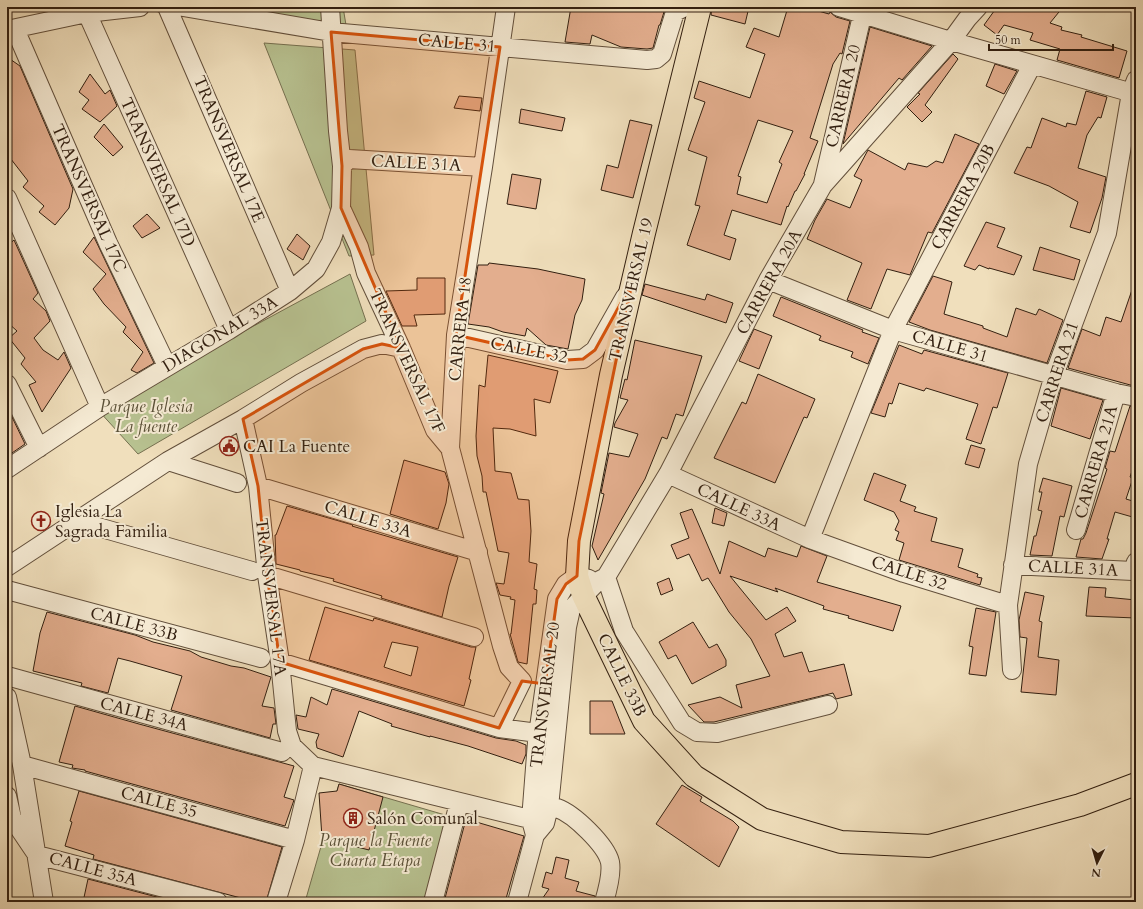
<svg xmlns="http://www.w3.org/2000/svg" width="1143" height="909" viewBox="0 0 1143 909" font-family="Cardo,serif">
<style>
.green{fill:#b8c291;stroke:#757050}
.building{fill:#e3ae8e;stroke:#321f10;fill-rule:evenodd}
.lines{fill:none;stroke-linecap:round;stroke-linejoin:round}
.street-casing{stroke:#624f3b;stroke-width:20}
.primary-casing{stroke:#321f10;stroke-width:24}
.street{stroke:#f5ead3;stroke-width:18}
.primary{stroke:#f0dfbc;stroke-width:22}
.marked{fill:#d6530c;fill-opacity:0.2;stroke:#d6530c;stroke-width:3;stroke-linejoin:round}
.labels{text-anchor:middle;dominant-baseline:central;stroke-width:4;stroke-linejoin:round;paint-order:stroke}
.street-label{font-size:17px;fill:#321f10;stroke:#f5ead3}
.park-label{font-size:17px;font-style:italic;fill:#5a5037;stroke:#f5ead3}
.poi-label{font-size:17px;fill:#321f10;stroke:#f5ead3;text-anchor:start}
</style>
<rect width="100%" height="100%" fill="#f0dfbc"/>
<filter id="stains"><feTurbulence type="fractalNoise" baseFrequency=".005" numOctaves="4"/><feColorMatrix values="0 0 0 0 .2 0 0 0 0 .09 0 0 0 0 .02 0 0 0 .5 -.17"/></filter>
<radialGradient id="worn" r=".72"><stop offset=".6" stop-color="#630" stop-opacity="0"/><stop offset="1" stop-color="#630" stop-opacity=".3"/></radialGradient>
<path class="green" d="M112,7H343L347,31Z
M264,43L355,50L374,255L349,256Z
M350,274L366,321L138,454L98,410Z
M339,784L452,817L429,902H305Z"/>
<path class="building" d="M571,7H664V12L660,25H659L653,48L647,49L621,47L592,35L590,44L565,42Z
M712,7H749L745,24L711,15Z
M788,7H804L829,14L830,12L836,17L850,21L842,54L840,53L833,64L810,138L818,141L804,174H805L796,191H795L788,207L787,206L781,225L732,210L724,235L736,239L730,260L687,245L700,206L695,205L707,157L688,150L705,102L694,98L699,81L750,98L765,54L746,47L754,28L779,37ZM758,120L793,131L779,162L782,164L767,203L737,194L741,177L738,176Z
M997,7H1063L1050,23L1062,27L1061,30L1082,35L1081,37L1127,51L1119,78L1057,60L1060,49L1030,40L1033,33L1004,25L997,35L984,25Z
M870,27L932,46L902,80L899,78L843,144Z
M953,54L958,59L925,105L932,112L922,122L907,107L920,94L918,93Z
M7,57L20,66L73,189L69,208L55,225L39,212L44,206L23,187L28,181L7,154Z
M995,64L1017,71L1004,94L986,86Z
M90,74L105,94L110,90L117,106L100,122L82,109L89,100L79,92Z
M1086,91L1107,97L1101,118L1098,117L1087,135L1078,168L1106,177L1102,198L1090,233L1070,227L1078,202L1049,186L1014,173L1027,147L1031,148L1042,118L1066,127L1067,123L1076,125Z
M459,96L482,98L480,111L454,108Z
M521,109L565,118L562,131L519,123Z
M630,120L652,125L633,198L601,190L607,165L618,168Z
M104,124L123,147L113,156L94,137Z
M955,134L979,144L932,233L928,232L910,275L887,269L871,309L847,300L862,263L807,239L815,220L827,199L850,208L862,180L854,176L868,150L905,170L908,163L927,167L936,161L943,163Z
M512,174L541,179L536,209L507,204Z
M147,214L160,228L142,238L133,226Z
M986,222L1005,228L997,247L1022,256L1014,275L989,268V269L979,265L975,270L964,266Z
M297,234L310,246L303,260L287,249Z
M94,237L154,363L137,373L131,370L143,352L123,332L126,327L104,304L93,289L106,274L83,252Z
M14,240L38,293L33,299L46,311L50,321L34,338L43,350L58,360L64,352L71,368L42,412L29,385L36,382L21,364L25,358L9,338L17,331L7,322V246Z
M1040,247L1080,260L1074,280L1033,270Z
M489,263L538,269L585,279L582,300L575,315L568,349L546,345L527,328L525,336L503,332L489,327L468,324L478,265H488Z
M933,276L952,282L944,314L983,326V328L1007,337L1016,308L1036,315L1039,309L1063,320L1047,363L930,330L909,322Z
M417,278H445V314L414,315L417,326H402L386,291L417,290Z
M645,284L705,300L707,294L733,303L726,323L642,295Z
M1134,284H1136V380L1134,386L1068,368L1082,329L1100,336L1106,317L1121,322Z
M781,297L863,330L862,332L865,333L879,338L868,364L851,357L853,352L819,340L821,336L773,316Z
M754,329L772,336L759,369L739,361Z
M635,340L702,356L683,416L676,414L667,439L662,437L645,479L598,560L592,546L604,494L601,493L609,453L629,457L638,434L614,427L615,423L628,400L620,398L625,379L627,380Z
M899,345L922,354L924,350L1008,373L997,408L993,407L981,444L966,439L978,404L926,388L924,391L899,383L892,404L889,403L885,417L871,413Z
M488,355L558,371L550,403L534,399L536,436L510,429L493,428L495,471L511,473L518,499L529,500L531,531L529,562L537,564L534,589L537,590L536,604H533L527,664L518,662L510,634H511L515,600L510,599L511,597L500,595L496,583L504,584L509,553L498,551L486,492H483L482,476L477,456L476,436L479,385L485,387Z
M758,374L815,399L807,418L804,417L775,483L714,458L742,402L746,404Z
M1061,388L1103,400L1090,439L1051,426Z
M1130,406L1136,407V459L1130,477L1133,478L1126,499L1136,502V518L1115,512L1107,539H1109L1102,559L1076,557L1081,539H1083L1086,533L1107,469L1105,468L1110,451L1115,452Z
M7,412L12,417L25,444L9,455L7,453Z
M971,445L985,449L979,468L965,464Z
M404,460L445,472L449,484L446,503L438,529L390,514Z
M874,473L906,485L900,501L916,507L914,511L937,518L931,541L963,549L958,567L978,574L977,577L982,578L980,585L899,560L904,543L896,540L899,532L895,530L899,521L894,512L864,500Z
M1043,478L1072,486L1064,517L1060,516L1052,556L1030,555L1034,536H1036L1042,511L1038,510L1042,492H1039Z
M287,506L353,525L352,526L458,557L449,586L442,617L381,598L382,596L333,581L334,579L300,571V570L276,564L275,535H276Z
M715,508L727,513L724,526L712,523Z
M692,509L720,574L729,541L765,557L768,548L797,557L801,546L827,556L817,582L901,606L893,631L848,618L849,616L823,609L824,606L775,588L778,592L730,576L766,620L787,607L796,621L775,634L784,657L802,652L809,672L844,664L852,695L836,699L833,693L825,695L714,722H704L688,705L720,697L742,708L736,685L770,676L751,639L729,612L708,578L702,581L689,554L677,559L671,545L689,538L680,513Z
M669,578L673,590L661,595L657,583Z
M1089,587L1106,588L1105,597L1136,600V618L1086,616Z
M1025,592L1044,596L1039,621L1042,622L1038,657L1059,660L1056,695L1021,692L1027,638L1020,637L1019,620Z
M325,607L373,621L374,618L471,647H476L469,679L471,680L464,706L309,660ZM392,642L418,647L411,676L384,667Z
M976,608L996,612L986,676L969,674L973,647L969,646Z
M47,612L135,635L153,642L190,651L201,657L231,666L244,668L271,677L262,706L274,708L276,724H273L270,738L171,710L182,676L130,661L118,658L108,693L81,686L82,683L33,671L40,633Z
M693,622L709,648L717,644L726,660V666L692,684L676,655L668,659L659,642Z
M332,689L496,738L516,741L526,745V754L522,764L468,746L430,736V737L391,726L392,724L359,711L343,757L317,748L316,742L319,734L298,729L296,715L306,717L311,697L327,705Z
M590,701H612L625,734H590Z
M75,706L139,724L294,766L284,797L294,800L285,826L85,771V770L72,768L73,765L59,762Z
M339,784L383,797L369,850L322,838L319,793L337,791Z
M682,785L702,797L700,801L733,821L739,827L719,867L656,824Z
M79,791L282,847L266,902H256L93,859L94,855L65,846L72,822L70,821Z
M466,819L524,836L505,902H444Z
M556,857L569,860L565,878L579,882L576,891L595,896L594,902H540L549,889L542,887L546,872L552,874Z
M88,879L176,902H83Z"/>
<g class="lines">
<defs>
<path id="street" d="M167,7L290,291
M183,7L331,32L647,60L656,59L662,54L675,12L685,7L699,8
M330,7L338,131L342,166
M506,7L483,167L456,335L450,448L502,646L509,667L522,681
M839,7L951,41L1136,94
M87,13L229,330
M15,29L108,243L167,366
M7,30L87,13L140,7
M823,184L864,7
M7,198L100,407
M341,208L342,166L349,159L483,167
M768,280L893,330L1116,393L1136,397
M456,335L567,360L583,359L595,350L625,297
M7,384L39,448
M243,419L258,486L267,575L280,662L287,731L292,746L313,766
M168,461L237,483
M7,469L100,407L229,330L290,291L316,269L331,242L341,208L359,247L366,273L401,348L435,430L450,448
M668,474L810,539L904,573L1008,605
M258,486L478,552
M77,521L252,571
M1076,530L1116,393
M810,539L893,330L1032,65
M1013,565L1133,571L1136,562
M7,567L168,461L243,419L301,383L363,349L382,344L401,348
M267,575L474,637
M606,577L624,631L682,723L697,732L717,733L828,705
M7,590L261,658
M280,662L499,728L538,733
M1012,670L1008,605L1028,464L1054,375L1107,233L1131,93L1136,80
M7,676L282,752
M7,697L22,765L44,902
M499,728L522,681
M22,765L295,840
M313,766L542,822
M7,796L12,818L37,855L218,902
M539,805C545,806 552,806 557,808C574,814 606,845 610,862C612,873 607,892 604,902
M535,835L531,820L537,742L557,599L566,584L577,576L589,579
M276,902L295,840L313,766
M433,902L459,803
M517,902L535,835L545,823L549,807L567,627L571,609L598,581L606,577L668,474L768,280L823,185L951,41L967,19L978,7"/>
<path id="primary" d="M700,7L644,233L611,375L579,541L577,576L583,595L644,721L694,776L762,819L841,842L929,846L1080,805L1136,784"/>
</defs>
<use href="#street" class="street-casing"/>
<use href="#primary" class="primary-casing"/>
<use href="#street" class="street"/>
<use href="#primary" class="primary"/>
</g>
<path class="marked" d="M331,32L500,47L456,335L567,360L583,359L595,350L632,283L579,541L577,576L566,584L557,599L545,684L522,681L499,728L280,662L267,575L258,486L243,419L363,349L382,344L401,348L341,208L342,166Z"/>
<defs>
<symbol id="civic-ring" viewBox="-11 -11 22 22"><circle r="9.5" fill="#f5ead3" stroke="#8f2418" stroke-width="1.5"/><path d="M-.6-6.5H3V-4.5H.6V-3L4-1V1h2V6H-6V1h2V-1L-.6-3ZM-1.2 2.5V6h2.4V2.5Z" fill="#8f2418"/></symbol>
<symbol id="church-ring" viewBox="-11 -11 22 22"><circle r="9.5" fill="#f5ead3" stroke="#8f2418" stroke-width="1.5"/><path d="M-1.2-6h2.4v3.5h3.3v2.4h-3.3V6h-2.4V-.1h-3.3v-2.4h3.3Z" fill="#8f2418"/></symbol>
<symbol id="building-ring" viewBox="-11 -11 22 22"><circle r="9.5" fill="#f5ead3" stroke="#8f2418" stroke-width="1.5"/><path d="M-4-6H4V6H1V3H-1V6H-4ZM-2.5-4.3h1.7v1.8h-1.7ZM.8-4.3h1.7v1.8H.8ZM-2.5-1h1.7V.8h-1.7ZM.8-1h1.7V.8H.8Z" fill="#8f2418"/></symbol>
</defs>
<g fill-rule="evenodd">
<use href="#civic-ring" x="218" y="435" width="22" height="22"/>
<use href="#church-ring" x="30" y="510" width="22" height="22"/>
<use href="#building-ring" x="342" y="807" width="22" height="22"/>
</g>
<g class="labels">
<g class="street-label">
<text transform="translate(457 43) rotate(5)">CALLE 31</text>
<text transform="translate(843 96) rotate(-77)">CARRERA 20</text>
<text transform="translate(229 149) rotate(67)">TRANSVERSAL 17E</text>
<text transform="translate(416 163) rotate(3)">CALLE 31A</text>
<text transform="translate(158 172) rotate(66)">TRANSVERSAL 17D</text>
<text transform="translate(963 197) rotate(-62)">CARRERA 20B</text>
<text transform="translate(89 198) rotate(66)">TRANSVERSAL 17C</text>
<text transform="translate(769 282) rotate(-61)">CARRERA 20A</text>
<text transform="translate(631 290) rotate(-77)">TRANSVERSAL 19</text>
<text transform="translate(460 329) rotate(-84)">CARRERA 18</text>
<text transform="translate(220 334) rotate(-31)">DIAGONAL 33A</text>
<text transform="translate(950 346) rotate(16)">CALLE 31</text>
<text transform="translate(529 350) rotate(11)">CALLE 32</text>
<text transform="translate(407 361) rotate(65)">TRANSVERSAL 17F</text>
<text transform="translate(1057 372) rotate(-72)">CARRERA 21</text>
<text transform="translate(1096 462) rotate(-74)">CARRERA 21A</text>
<text transform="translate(739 507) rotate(25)">CALLE 33A</text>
<text transform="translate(368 519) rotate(17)">CALLE 33A</text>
<text transform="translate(1073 568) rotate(3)">CALLE 31A</text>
<text transform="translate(909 573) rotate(18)">CALLE 32</text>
<text transform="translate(271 597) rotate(83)">TRANSVERSAL 17A</text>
<text transform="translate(134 624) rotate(15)">CALLE 33B</text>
<text transform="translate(622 675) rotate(64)">CALLE 33B</text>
<text transform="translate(545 695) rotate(-83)">TRANSVERSAL 20</text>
<text transform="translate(144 714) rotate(15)">CALLE 34A</text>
<text transform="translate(159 802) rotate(15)">CALLE 35</text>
<text transform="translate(93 869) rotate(15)">CALLE 35A</text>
</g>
<g class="park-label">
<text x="146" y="406">Parque Iglesia<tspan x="146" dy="20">La fuente</tspan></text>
<text x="375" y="840">Parque la Fuente<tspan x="375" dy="20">Cuarta Etapa</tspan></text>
</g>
<g class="poi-label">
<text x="243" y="446">CAI La Fuente</text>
<text x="55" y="511">Iglesia La<tspan x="55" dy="20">Sagrada Familia</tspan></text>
<text x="367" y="818">Salón Comunal</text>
</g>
</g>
<rect width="1143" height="909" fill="none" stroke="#f0dfbc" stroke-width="24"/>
<rect x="8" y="8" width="1127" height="893" fill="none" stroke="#321f10" stroke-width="2"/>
<rect x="12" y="12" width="1119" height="885" fill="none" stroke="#321f10"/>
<g transform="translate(1097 863) rotate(185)" stroke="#f5ead3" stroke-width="3" paint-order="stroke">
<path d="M0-3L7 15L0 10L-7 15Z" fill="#321f10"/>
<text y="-6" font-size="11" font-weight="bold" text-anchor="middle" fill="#321f10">N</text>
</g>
<path d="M989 44v6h124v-6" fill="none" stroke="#321f10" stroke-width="2"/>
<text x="995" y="44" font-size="12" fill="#321f10" stroke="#f5ead3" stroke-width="3" paint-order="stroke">50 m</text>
<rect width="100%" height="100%" filter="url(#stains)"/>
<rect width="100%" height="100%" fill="url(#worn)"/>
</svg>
